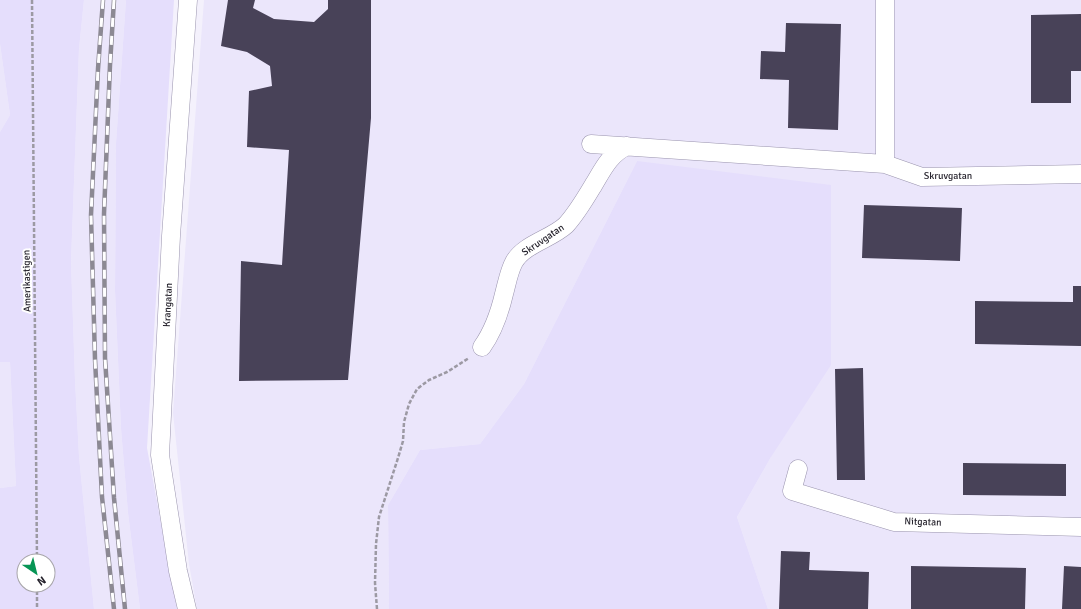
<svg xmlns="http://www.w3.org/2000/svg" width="1081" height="609" viewBox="0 0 1081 609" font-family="Signika,sans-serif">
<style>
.built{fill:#ebe6fb}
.green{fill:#e5defc;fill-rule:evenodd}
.building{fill:#484258}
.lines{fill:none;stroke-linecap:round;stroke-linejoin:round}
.minor-casing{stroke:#9a94ae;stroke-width:19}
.path{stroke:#9c99a3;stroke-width:2.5;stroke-dasharray:4 2;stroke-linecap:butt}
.minor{stroke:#fff;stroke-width:18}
.rail-casing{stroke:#8c8993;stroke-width:4.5}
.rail{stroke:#fff;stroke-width:3;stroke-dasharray:9;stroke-linecap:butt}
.labels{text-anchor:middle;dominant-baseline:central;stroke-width:4;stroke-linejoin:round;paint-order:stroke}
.street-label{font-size:10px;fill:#221f29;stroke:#fff}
</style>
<rect width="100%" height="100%" fill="#f4f1fc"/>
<path class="built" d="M84,0H126L116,143L115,291L121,429L128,513L140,609H94L79,456L75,380L71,262L79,49Z
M204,0H1081V609H768L737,517L771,457L637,161L524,384L480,444L420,450L388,505L389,609H197L189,564L173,413Z
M0,44L10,115L0,132Z
M0,362H10L16,486L0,488Z"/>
<path class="green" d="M0,0H84L79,49L71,262L75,380L79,456L94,609H0V488L16,486L10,362H0V132L10,115L0,44ZM24,561H48V585H24Z
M126,0H174L147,448L177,609H140L128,513L121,429L115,291L116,143Z
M637,161L831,185V365L771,457L737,517L768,609H389L388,505L420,450L480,444L524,384Z"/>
<path class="building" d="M228,0H255L253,8L274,19L314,22L328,9V0H371V118L348,380L239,381L241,261L282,265L289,150L247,147L249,91L272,86L270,66L247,52L221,46Z
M1081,14V71H1071V103H1031V15Z
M786,23L841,24L838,130L788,128L789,80L760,79L761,51L785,52Z
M864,205L962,208L960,261L862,258Z
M1073,286H1081V346L975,344V301L1073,302Z
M863,368L865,480H837L835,369Z
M963,463L1066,464V496L963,495Z
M781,551L810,552L809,570L869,572L868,609H779Z
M911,566L1026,568L1025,609H911Z
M1064,566L1081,567V609H1062Z"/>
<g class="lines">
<defs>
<path id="minor" d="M885,0V164L922,177L1081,174
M591,144L885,164
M482,347C492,333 500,311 504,294C507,283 509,271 514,262C524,244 551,239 566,225C577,213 585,199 594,184C603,169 610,154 627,146
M798,469L792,491L894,522L1081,527
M187,609L178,571L160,455L171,236L188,0"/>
</defs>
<use href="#minor" class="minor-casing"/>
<path class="path" d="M32,0L37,561
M37,585V609
M377,609L375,583L376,544L379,517L398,458L403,441L404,422L409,404L417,389L429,380L447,372L469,358"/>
<use href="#minor" class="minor"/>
<defs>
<path id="rail" d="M103,0L98,69L91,215L95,359L102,497L114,609
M114,0L110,65L104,214L105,358L114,498L125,609"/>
</defs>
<use href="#rail" class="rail-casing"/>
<use href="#rail" class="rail"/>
</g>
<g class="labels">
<g class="street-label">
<text x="948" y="176">Skruvgatan</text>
<text transform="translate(543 240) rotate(-34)">Skruvgatan</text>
<text transform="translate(27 281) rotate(-91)">Amerikastigen</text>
<text transform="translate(168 305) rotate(-87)">Krangatan</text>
<text transform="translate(923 522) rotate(2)">Nitgatan</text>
</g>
</g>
<g transform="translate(36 573) rotate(145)"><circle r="19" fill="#ffffff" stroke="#a7a5a9"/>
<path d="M0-3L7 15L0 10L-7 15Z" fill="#079555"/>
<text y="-6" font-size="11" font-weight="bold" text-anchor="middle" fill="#221f29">N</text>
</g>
</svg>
